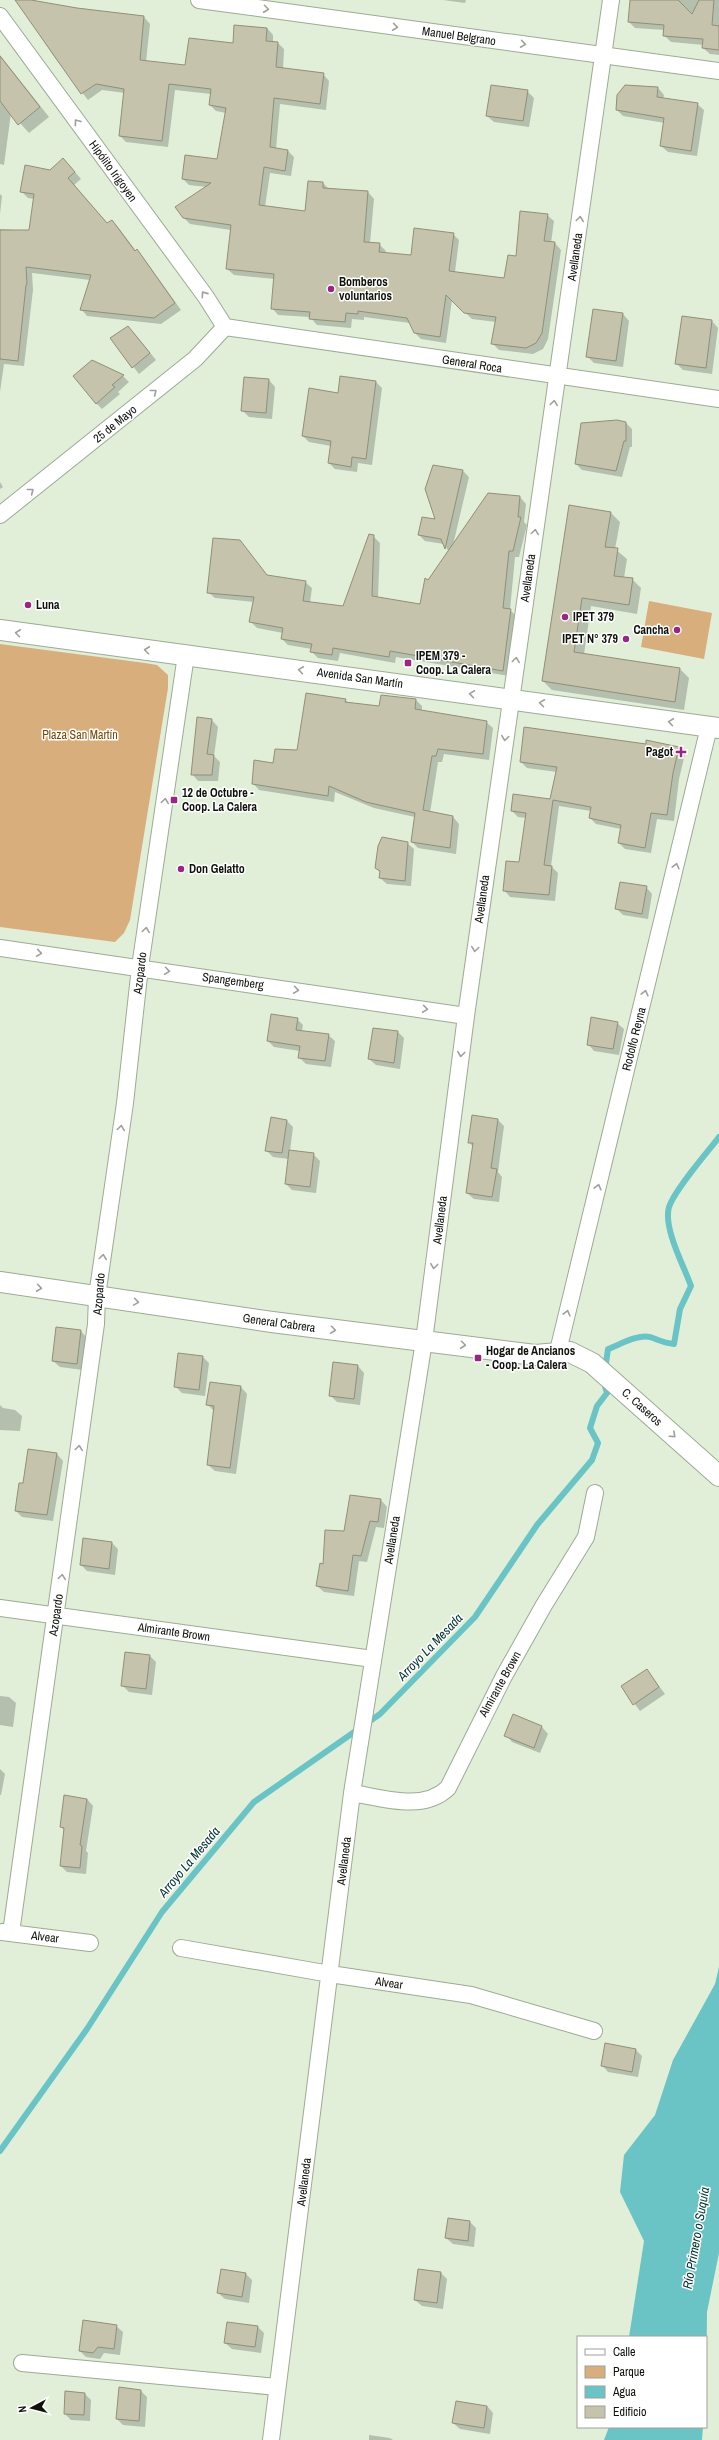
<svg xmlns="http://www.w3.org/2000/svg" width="719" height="2440" viewBox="0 0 719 2440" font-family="'Archivo Narrow',sans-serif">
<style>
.green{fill:#d8ae7d}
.water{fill:#6ac4c6}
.shadow{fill:#0003}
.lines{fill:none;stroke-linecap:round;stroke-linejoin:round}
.stream{stroke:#6ac4c6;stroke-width:6}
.building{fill:#c5c3ab;stroke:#918f78}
.minor-casing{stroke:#9daa95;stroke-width:18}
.tertiary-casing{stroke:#9daa95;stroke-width:22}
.minor{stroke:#fff;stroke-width:16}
.tertiary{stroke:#fff;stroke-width:20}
.oneway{stroke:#9fa09d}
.poi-dot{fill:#992683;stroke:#fff;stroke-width:1.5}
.labels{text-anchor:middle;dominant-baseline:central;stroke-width:3;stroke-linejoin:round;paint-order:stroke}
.street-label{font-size:12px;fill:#0e120b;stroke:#fff}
.poi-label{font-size:12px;font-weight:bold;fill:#0e120b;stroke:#fff;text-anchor:start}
.park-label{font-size:12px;fill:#734903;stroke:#fff}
.water-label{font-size:13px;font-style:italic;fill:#023031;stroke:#fff}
</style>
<rect width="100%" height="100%" fill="#e1efd9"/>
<path class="green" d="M649,601L712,613L704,659L641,647Z
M0,644L145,663L157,665L168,675V688L130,920L124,933L115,942L0,927Z"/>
<path class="water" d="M719,1967V2253L707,2312L706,2403V2337H629L644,2241L620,2192L624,2155L655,2115L673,2060L715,1984Z
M609,2427H703L702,2440H604Z"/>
<path class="shadow" d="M17,0L144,17L150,24L146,62L186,66L234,44L235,26L267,28L273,35V42L278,43L284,49L283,69L323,74L329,81L326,110L280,104L276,149L288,151L294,157L291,176L270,173L265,207L306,212L323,183L329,189L368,192L374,199L370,243L379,244L386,251L385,253L412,257L453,234L459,240L455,272L505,279L547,215L554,221L551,243H555L561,250L548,339L543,349L533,354L499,350L493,344L496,322L472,319L452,300L446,343L421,339L415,333L410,323L364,317V320L352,319L351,328L317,325L310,317L278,315L272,308L275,279L234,275L227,269L231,230L190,224L183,217L207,187L189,185L183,179L218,160L226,113L216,111L210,105L211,94L175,90L168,147L126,142L120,136L125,93L102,90L88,100L55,58Z
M443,0H466L465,3Z
M631,0H719V55L710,54L703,48L704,45L671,42L664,35L665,30L635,28L629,22Z
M0,55L49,117L29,133L11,113L4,165L0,164Z
M658,88L664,95L663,99L697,104L704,110L697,156L668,152L661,146L665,123L623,116L617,110Z
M527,91L534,98L529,127L494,122L487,116Z
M70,166L81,179L74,185L108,224L112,221L118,227L136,251L143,257L181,310L161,324L87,316L81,309L90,280L32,273L33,290L24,366L4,364L0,392V229L30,231L34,199L28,198L21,191L50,171Z
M0,194L2,196L0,214Z
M594,310L623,314L629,321L623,367L594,363L587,356Z
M683,317L712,321L718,328L712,374L683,370L676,363Z
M134,333L156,360L139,374L112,339Z
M92,362L123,376L129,382L118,392L120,394L102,409L96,403Z
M269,380L275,387L272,419L249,417L242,410Z
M376,382L382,388L372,465L358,463L357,472L335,469L329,463L331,446L309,442L303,436L339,394Z
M626,423L632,429V447H630L622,477L582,470L576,464Z
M463,471L469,477L453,545L520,497L526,504L524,522L527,525L519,557H515L510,610L517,617L509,676L396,657L395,663L340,653L338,661L318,658L312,652V649L288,645L282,639L283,633L257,628L250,621L254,602L215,598L208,592L268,577L305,582L312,588L310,603L343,607L373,536L380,543L378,598L420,605L428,581L449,552L444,544L425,541L419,535L436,520Z
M0,482L3,487L0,489Z
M569,507L611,513L620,522L615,549L627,559L624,578L632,579L641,588L637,614L591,606L584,654L680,669L689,678L684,710L552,690L543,681Z
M345,700L349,703L379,707L416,700L422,706V711L486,722L493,728L489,760L444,754L442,762H438L430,813L453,817L459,824L456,854L418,848L412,842L415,817L374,808L335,792L334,802L259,790L253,783L273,764L298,751Z
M197,718L212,720L218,727L214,756L220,762L218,781H198L192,774Z
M647,745L679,748L685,754L679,779L674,821L657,819L651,853L625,849L619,843L621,829L596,824L590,818L591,811L559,806L551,866L558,873L555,901L510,897L504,890L520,863L526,818L518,817L512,811L551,800L557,772L527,768L521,762Z
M407,843L414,849L411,886L387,884L380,878L381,873L376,868Z
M646,887L652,894L648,919L623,915L616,908Z
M297,1019L303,1025L302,1031L328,1035L335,1041L331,1067L306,1064L299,1057L300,1051L274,1047L268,1041Z
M617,1023L624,1029L619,1055L594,1051L588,1044Z
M398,1032L404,1038L400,1069L376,1065L369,1059Z
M473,1116L498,1120L504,1126L498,1172L502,1177L499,1202L474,1199L467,1193L473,1147L469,1142Z
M271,1118L287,1121L293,1127L290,1151L313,1154L320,1161L316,1193L292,1190L286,1184L289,1159L273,1157L266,1150Z
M81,1331L87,1338L83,1370L60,1367L53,1361Z
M203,1357L209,1363L205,1396L182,1393L175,1386Z
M334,1363L358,1366L364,1373L360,1405L337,1402L331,1396Z
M241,1387L247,1394L236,1474L215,1471L208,1465L214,1411L207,1404Z
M0,1405L3,1408L15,1410L22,1416L20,1431L0,1430Z
M29,1450L57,1454L63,1461L53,1521L22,1517L16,1511L24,1485Z
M381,1500L387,1507L384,1528L376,1527L367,1562L359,1561L354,1596L324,1592L317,1586L345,1532Z
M84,1539L112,1543L118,1549L115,1575L87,1571L81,1565Z
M150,1656L156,1662L152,1695L129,1692L122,1685Z
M647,1670L665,1694L640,1711L622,1687Z
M0,1696L9,1697L16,1703L13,1727L0,1725Z
M513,1716L542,1727L548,1734L540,1753L512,1742L506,1735Z
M0,1769L5,1774L1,1795H0Z
M87,1799L93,1806L86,1851L88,1853L86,1874L67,1872L61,1866L65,1831L61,1827Z
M636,2050L642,2056L638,2077L608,2072L602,2065Z
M449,2219L470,2222L476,2228L474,2247L453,2244L446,2238Z
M441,2273L447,2279L443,2309L422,2306L415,2300Z
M246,2274L252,2280L249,2303L225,2299L218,2293Z
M116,2326L123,2332L120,2355L104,2353L100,2359L86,2357L80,2351Z
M258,2327L264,2333L261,2353L232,2349L225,2343Z
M141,2391L147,2397L145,2427L123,2425L117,2419Z
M84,2393L91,2400L90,2421L71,2420L65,2414Z
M487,2406L493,2413L490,2434L460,2429L453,2423Z
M369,2435L390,2438L393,2440H369Z"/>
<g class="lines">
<path class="stream" d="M605,1370L608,1349C619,1345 638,1334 650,1337C659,1340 664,1343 674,1344L680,1309L691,1286C684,1266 663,1228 669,1207C675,1189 707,1153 719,1137
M0,2151L87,2029L162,1912L254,1802L380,1714L475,1617L537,1525L592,1460L598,1443L590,1428L597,1406L607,1393L604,1383"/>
</g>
<path class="building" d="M15,0H31L77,8L144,16L140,60L185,65L189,38L233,43L234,25L267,28L266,41L278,42L276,67L324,73L320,104L274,98L270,147L288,150L285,171L264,167L259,205L305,211L308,181L323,182V188L368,191L364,242L380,243L379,252L411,255L414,228L454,233L449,271L504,278L508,255L516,256L520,211L548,214L544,241L555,242L542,333L536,343L526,348L491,344L496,317L464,313L446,295L440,337L414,333L407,318L358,311V314L346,313L345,322L309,319L310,312L271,309L274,274L226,269L231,225L183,218L175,207L211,183L182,179L185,155L217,159L226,108L209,105L211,89L169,84L162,141L119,136L124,89L96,84L81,94Z
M630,0H678L692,14L699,0H714L712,25L719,26V50L702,48L703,39L663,36L664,25L628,22Z
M0,56L40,107L18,125L0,101Z
M491,85L528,90L523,121L486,116Z
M625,85L658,87L657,97L698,103L691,151L660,146L664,118L616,110L617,95Z
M63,158L75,172L68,178L107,223L112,220L135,251L137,249L175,303L154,318L80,310L91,275L26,267L27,284L26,285L18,361L0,359V230H29L34,194L20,192L25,165L50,170Z
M593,309L623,313L616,361L586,357Z
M682,316L712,320L706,368L675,364Z
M128,326L150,353L132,368L110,338Z
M92,360L124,375L112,385L115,387L96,404L73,376Z
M340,376L376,381L366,459L352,457L351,467L328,463L331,441L302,436L309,388L338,393Z
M244,377L269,379L266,413L241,411Z
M617,420L626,422V441H624L616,471L575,464L581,423Z
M433,465L463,470L445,549L441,539L418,535L422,517L435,519L425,489Z
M488,493L520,496L518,517H521L513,551H509L503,608L511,609L503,671L390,651L389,657L333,648L332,655L310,652L312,644L281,639L283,628L249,622L254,597L207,593L213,538L240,540L267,575L306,581L303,601L343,606L369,534L374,535L372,596L420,604L425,578L428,580Z
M569,505L611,512L605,547L618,548L614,576L633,578L629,605L582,598L574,652L680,668L675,702L542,681Z
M306,693L346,699L345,702L379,706L381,695L416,699L415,709L487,721L483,754L438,749L436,756H432L423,810L453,816L450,848L411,842L415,813L366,802L329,786L328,796L252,784L254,760L273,763L275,749L297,750Z
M197,717L212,719L207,754L214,755L212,775H191Z
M524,727L646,744V740L679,747L673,773L667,815L651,813L645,848L618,843L621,825L589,818L591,807L553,800L544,865L552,866L549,895L503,891L506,861L519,862L526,813L511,811L513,794L550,799L557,767L520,762Z
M382,837L408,842L405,881L379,878L380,871L375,868L378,846Z
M620,882L647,886L642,914L615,909Z
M271,1014L298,1018L296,1030L329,1034L325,1061L298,1058L300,1046L267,1041Z
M591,1017L618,1022L613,1049L587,1045Z
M373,1028L398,1031L394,1063L368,1059Z
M472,1115L498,1119L491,1168L497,1169L492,1197L466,1193L473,1143H468Z
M271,1117L287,1120L282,1153L265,1151Z
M289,1150L314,1153L310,1187L285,1184Z
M56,1327L81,1330L77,1364L52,1361Z
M178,1353L203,1356L199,1390L174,1387Z
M333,1362L358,1365L354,1399L329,1396Z
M210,1382L241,1386L230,1468L207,1465L214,1406L206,1405Z
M28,1449L57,1453L47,1515L15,1511L19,1483H23Z
M350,1495L381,1499L378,1522L370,1521L361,1556L353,1555L348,1591L316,1586L320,1563L323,1564L325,1530L344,1531Z
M83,1538L112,1542L109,1569L80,1565Z
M125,1652L150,1655L146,1689L121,1686Z
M647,1669L659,1687L633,1705L621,1686Z
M513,1714L542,1726L534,1748L504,1736Z
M64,1795L87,1799L80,1845L82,1846L80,1868L60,1866L64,1828L60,1827Z
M605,2043L636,2049L632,2072L601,2066Z
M448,2218L470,2221L468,2241L445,2238Z
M221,2269L246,2273L242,2297L217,2293Z
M418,2269L441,2272L437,2303L414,2300Z
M83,2320L117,2325L114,2349L98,2347L93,2353L79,2351Z
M227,2322L258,2326L255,2347L224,2343Z
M119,2387L141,2390L139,2421L116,2419Z
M65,2391L85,2393L84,2415L64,2414Z
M456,2401L487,2406L484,2428L452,2423Z"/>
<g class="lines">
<defs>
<path id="minor" d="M199,0L719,71
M0,16L206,297L225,327
M225,327L719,399
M0,515L195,359L225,327
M0,948L466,1016
M558,1351L709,727
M0,1608L373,1659
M352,1793C383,1798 423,1812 448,1788L504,1676L544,1605L586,1537L595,1493
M2,1932L90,1943
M11,1933L96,1324L97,1296L125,1103L140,967L186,655
M181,1948L330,1974L471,1995L594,2031
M22,2363L277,2387
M271,2440L352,1793L424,1341L466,1016L611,0"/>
<path id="tertiary" d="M0,630L719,728
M0,1282L272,1322L535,1355L570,1352L592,1363L719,1476"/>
</defs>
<use href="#minor" class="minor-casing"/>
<use href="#tertiary" class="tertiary-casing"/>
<use href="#minor" class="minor"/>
<use href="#tertiary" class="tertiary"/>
</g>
<defs><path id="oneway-chevron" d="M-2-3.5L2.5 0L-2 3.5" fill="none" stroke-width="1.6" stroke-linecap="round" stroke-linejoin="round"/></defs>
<g class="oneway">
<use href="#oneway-chevron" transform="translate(266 9) rotate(7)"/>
<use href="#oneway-chevron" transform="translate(395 27) rotate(8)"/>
<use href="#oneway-chevron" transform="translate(523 44) rotate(8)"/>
<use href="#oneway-chevron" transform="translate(77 122) rotate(-126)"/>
<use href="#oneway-chevron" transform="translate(580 219) rotate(-82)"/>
<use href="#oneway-chevron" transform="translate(204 294) rotate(-125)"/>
<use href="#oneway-chevron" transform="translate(154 392) rotate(-39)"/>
<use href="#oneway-chevron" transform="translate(554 403) rotate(-82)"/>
<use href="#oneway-chevron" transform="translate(31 491) rotate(-38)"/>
<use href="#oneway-chevron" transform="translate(535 532) rotate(-82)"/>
<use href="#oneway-chevron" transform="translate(18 633) rotate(-173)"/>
<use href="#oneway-chevron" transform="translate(147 650) rotate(-173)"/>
<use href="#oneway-chevron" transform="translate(516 660) rotate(-82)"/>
<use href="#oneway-chevron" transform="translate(301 670) rotate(-172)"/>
<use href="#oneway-chevron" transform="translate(472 694) rotate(-172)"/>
<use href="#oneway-chevron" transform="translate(542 703) rotate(-172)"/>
<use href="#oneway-chevron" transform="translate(671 722) rotate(-172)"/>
<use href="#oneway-chevron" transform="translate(505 738) rotate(98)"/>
<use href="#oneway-chevron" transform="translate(165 801) rotate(-82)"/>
<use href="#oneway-chevron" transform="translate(676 866) rotate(-76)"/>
<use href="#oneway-chevron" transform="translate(146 930) rotate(-82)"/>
<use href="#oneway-chevron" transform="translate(475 949) rotate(98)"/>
<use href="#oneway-chevron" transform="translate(39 953) rotate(8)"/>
<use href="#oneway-chevron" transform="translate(167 971) rotate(8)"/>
<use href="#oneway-chevron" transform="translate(296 990) rotate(8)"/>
<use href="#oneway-chevron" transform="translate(645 993) rotate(-76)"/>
<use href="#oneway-chevron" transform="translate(425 1009) rotate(8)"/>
<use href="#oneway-chevron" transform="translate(461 1054) rotate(97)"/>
<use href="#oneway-chevron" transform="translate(121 1128) rotate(-82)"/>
<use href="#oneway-chevron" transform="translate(598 1187) rotate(-76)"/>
<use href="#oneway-chevron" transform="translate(103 1257) rotate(-82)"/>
<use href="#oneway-chevron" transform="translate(434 1266) rotate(97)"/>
<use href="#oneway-chevron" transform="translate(39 1288) rotate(8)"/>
<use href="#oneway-chevron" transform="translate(136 1302) rotate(9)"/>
<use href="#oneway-chevron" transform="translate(567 1313) rotate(-76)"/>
<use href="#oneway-chevron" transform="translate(333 1330) rotate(7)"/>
<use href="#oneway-chevron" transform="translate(463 1345) rotate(7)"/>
<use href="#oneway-chevron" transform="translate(673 1435) rotate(42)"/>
<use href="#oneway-chevron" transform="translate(79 1448) rotate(-82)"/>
<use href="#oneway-chevron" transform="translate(62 1577) rotate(-82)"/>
</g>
<g class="poi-dot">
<circle cx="331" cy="289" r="4"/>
<circle cx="28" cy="605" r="4"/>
<circle cx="565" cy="617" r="4"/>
<circle cx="677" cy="630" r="4"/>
<circle cx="626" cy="639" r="4"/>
<rect x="404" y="659" width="8" height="8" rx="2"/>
<path d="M679 746h4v4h4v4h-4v4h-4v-4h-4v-4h4z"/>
<rect x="170" y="796" width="8" height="8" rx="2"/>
<circle cx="181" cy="869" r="4"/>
<rect x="474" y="1354" width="8" height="8" rx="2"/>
</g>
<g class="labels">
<g class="street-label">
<text transform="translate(459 36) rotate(8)">Manuel Belgrano</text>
<text transform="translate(113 171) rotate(54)">Hipólito Irigoyen</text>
<text transform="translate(575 257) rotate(-82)">Avellaneda</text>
<text transform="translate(472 364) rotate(9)">General Roca</text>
<text transform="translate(115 424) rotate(-39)">25 de Mayo</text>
<text transform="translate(528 578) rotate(-82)">Avellaneda</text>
<text transform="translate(360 678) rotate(8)">Avenida San Martín</text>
<text transform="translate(482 899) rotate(-82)">Avellaneda</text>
<text transform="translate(140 973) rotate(-83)">Azopardo</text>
<text transform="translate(233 981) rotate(8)">Spangemberg</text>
<text transform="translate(634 1039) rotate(-76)">Rodolfo Reyna</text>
<text transform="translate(440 1220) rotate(-83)">Avellaneda</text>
<text transform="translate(99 1294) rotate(-85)">Azopardo</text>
<text transform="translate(279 1323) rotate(8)">General Cabrera</text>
<text transform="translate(642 1407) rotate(42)">C. Caseros</text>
<text transform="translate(392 1540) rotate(-81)">Avellaneda</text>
<text transform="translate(56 1615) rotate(-82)">Azopardo</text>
<text transform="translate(174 1632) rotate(8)">Almirante Brown</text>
<text transform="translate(500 1684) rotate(-61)">Almirante Brown</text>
<text transform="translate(344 1861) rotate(-83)">Avellaneda</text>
<text transform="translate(45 1937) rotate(7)">Alvear</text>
<text transform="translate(389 1983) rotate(8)">Alvear</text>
<text transform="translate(304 2182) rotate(-83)">Avellaneda</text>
</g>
<g class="poi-label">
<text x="339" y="282">Bomberos<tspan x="339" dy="14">voluntarios</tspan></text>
<text x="36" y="605">Luna</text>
<text x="573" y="617">IPET 379</text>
<text x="669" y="630" text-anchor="end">Cancha</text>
<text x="618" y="639" text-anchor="end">IPET N° 379</text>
<text x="416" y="656">IPEM 379 -<tspan x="416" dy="14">Coop. La Calera</tspan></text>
<text x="673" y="752" text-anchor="end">Pagot</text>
<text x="182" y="793">12 de Octubre -<tspan x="182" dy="14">Coop. La Calera</tspan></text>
<text x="189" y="869">Don Gelatto</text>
<text x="486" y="1351">Hogar de Ancianos<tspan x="486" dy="14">- Coop. La Calera</tspan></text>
</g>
<g class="park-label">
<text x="80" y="735">Plaza San Martín</text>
</g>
<g class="water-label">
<text transform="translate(430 1647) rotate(-46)">Arroyo La Mesada</text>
<text transform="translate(189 1862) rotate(-50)">Arroyo La Mesada</text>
<text transform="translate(696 2238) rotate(-80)">Río Primero o Suquía</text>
</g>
</g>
<rect x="577" y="2336" width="130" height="92" fill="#ffffff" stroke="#9fa09d"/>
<rect x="585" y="2349" width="20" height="6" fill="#ffffff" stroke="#9fa09d"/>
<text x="613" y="2356" font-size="12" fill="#0e120b">Calle</text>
<rect x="585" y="2366" width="20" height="12" fill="#d8ae7d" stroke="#9fa09d"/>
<text x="613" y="2376" font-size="12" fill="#0e120b">Parque</text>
<rect x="585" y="2386" width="20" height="12" fill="#6ac4c6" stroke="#9fa09d"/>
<text x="613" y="2396" font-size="12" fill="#0e120b">Agua</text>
<rect x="585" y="2406" width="20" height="12" fill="#c5c3ab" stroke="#9fa09d"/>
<text x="613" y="2416" font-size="12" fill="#0e120b">Edificio</text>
<g transform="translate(32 2408) rotate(263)" stroke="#ffffff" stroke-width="3" paint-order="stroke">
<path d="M0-3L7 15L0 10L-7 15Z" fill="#0e120b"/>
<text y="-6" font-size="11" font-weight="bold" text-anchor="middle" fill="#0e120b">N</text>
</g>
</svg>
